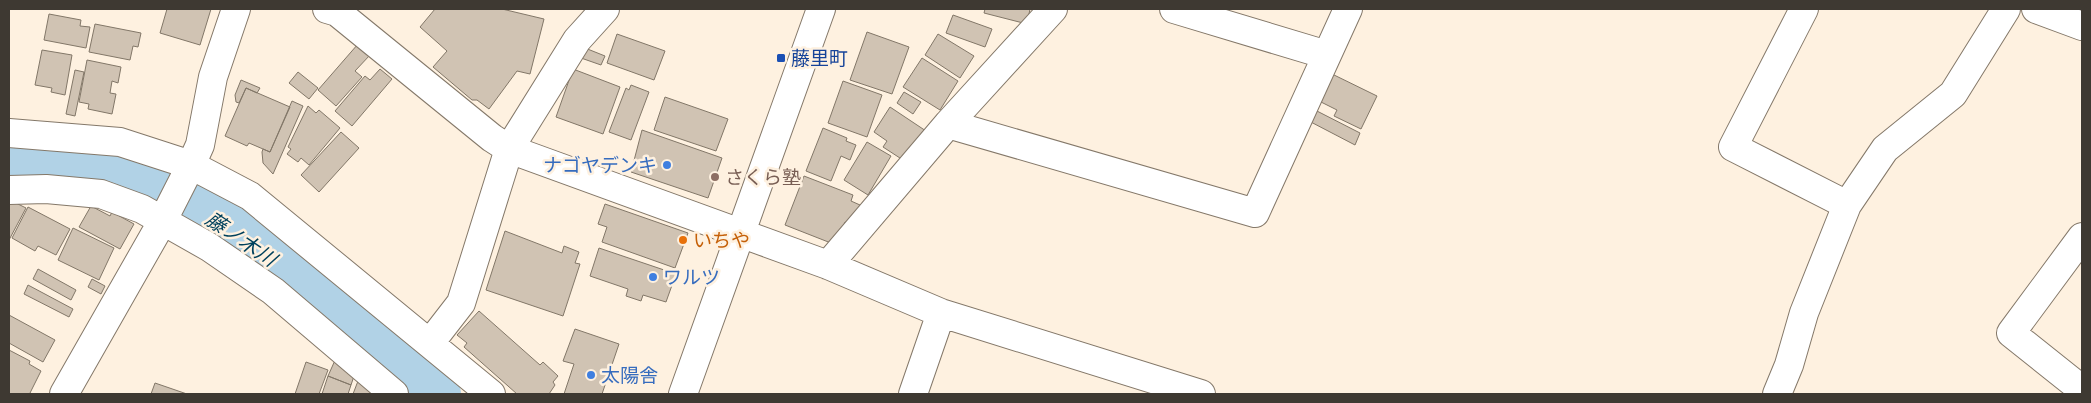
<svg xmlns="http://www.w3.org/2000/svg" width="2091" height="403" viewBox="0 0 2091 403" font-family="'PT Sans Narrow','Noto Sans JP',sans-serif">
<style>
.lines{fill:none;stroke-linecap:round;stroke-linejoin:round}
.river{stroke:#b1d2e6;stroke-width:52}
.building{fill:#d0c3b3;stroke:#827768}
.minor-casing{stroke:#847869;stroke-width:30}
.minor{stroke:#fff;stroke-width:28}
.transit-dot{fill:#1a4fb4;stroke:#fef1e0;stroke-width:2}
.shop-dot{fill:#3f7fe0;stroke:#fef1e0;stroke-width:2}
.education-dot{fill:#8d6e63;stroke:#fef1e0;stroke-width:2}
.food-dot{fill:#e8710a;stroke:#fef1e0;stroke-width:2}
.labels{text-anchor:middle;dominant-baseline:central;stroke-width:5;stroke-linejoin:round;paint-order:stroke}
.transit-label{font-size:19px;fill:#164399;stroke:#fef1e0;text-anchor:start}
.shop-label{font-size:19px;fill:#366cbe;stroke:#fef1e0;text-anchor:start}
.education-label{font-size:19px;fill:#785e54;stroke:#fef1e0;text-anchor:start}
.food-label{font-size:19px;fill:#c56008;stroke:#fef1e0;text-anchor:start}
.water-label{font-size:20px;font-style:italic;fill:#00415c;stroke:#fef1e0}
</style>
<rect width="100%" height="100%" fill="#fef1e0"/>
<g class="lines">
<path class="river" d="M9,171L95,173L177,196L263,251L435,394"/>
</g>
<path class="building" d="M167,9H211L200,45L160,33Z
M435,9H502L544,19L530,74L517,71L489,109L477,100H472L433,67L447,51L420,27Z
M985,9H1030L1027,24L984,13Z
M49,14L81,20L80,26L90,27L86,48L44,40Z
M953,15L992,29L985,47L946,33Z
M95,24L141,33L138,47L133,46L130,60L89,52Z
M867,32L909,47L892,94L850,80Z
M617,34L665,51L654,80L607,63Z
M938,34L974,56L960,78L925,55Z
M358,44L370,55L355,71L362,77L336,106L318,90Z
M585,48L605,56L601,65L581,58Z
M42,50L72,55L65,95L51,92L52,88L35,85Z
M922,58L958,81L940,110L903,87Z
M87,60L121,67L118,83L112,81L110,93L116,94L112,114L88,109L89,104L79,102Z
M380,69L392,79L352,126L335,111L365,76L370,80Z
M573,69L620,87L603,134L556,117Z
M75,70L84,72L75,116L66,114Z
M298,72L318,88L309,99L289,83Z
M1330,73L1377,96L1361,129L1334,116L1337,110L1317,100Z
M241,80L260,88L257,93L246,88L239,103L236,102L235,95Z
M843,81L882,95L867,137L828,123Z
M631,85L649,92L631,140L609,132L626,88L629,90Z
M246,88L290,107L270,152L249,143L247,146L225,136Z
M904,92L921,102L913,114L897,103Z
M665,97L728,119L716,151L654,130Z
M292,101L303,106L273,174L263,163L262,152L263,149L270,152Z
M308,106L316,113L319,110L340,128L309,165L301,158L298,162L287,154L291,149L288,147Z
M890,107L926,131L918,144L915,142L903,160L883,147L887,141L874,132Z
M1313,109L1360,133L1355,145L1307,120Z
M823,128L847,138L846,141L856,145L850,160L841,156L831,181L806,171Z
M642,130L722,158L708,198L631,172Z
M341,132L359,148L319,192L301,175Z
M867,142L891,156L868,195L844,180Z
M804,176L853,195L851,201L860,205L852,225L845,222L836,245L785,225Z
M10,200L26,208L9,240V202Z
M605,204L688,233L675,268L602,242L607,227L598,224Z
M91,206L110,216L112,212L134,224L120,249L79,227Z
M28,207L70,229L56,255L38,246L35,251L12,238Z
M73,228L114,248L99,280L58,260Z
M505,231L562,253L564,246L579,252L575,263L580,264L563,316L486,290Z
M599,248L676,274L666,302L643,295L641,301L626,296L628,289L590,276Z
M38,269L76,290L71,300L33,279Z
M92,279L105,286L101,294L88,287Z
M28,285L73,309L69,317L24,294Z
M479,311L540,365L543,362L558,376L553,382L555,385L549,394H517L464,347L467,343L457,335Z
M9,315L55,340L43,362L9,343Z
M575,329L619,344L602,394H564L574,364L563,361Z
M9,350L30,361L29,364L41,371L30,393L32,394H9Z
M336,358L355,373L351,385L328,376Z
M306,362L328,370L319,394H295Z
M328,376L351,385L348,394H322Z
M358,381L373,387L378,394H353Z
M155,383L187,394H151Z"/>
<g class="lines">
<defs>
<path id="minor" d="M327,9L337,12L492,138L509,149L828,265L941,313L1201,394
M1174,9L1327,55
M1804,9L1733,147L1847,205
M2036,9L2082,26
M948,124L1255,213L1348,9
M9,133L120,142L191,165L250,196L491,394
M9,190L46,189L101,194L142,209L209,247L273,291L394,394
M828,265L948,124L1053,9
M430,343L461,303L509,149L577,40L605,9
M2080,388L2011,333L2082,237
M64,394L162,222L191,165L200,145L213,77L236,9
M683,394L821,9
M913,394L941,313
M1777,394L1789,365L1804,313L1847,205L1885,149L1953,94L2006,9"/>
</defs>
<use href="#minor" class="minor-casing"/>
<use href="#minor" class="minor"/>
</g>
<rect class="transit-dot" x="776" y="53" width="10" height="10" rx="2.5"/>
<g class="shop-dot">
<circle cx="667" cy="165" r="5"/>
<circle cx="653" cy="277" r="5"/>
<circle cx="591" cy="375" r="5"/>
</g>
<circle class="education-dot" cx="715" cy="177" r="5"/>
<circle class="food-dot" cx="683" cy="240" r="5"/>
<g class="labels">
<g class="transit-label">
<text x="791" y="58">藤里町</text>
</g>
<g class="shop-label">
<text x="657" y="165" text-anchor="end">ナゴヤデンキ</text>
<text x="663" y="277">ワルツ</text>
<text x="601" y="375">太陽舎</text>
</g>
<g class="education-label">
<text x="725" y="177">さくら塾</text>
</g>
<g class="food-label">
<text x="693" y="240">いちや</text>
</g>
<g class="water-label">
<text transform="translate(241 239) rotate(34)">藤ノ木川</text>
</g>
</g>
<rect width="2091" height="403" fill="none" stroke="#3e3932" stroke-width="20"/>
</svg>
